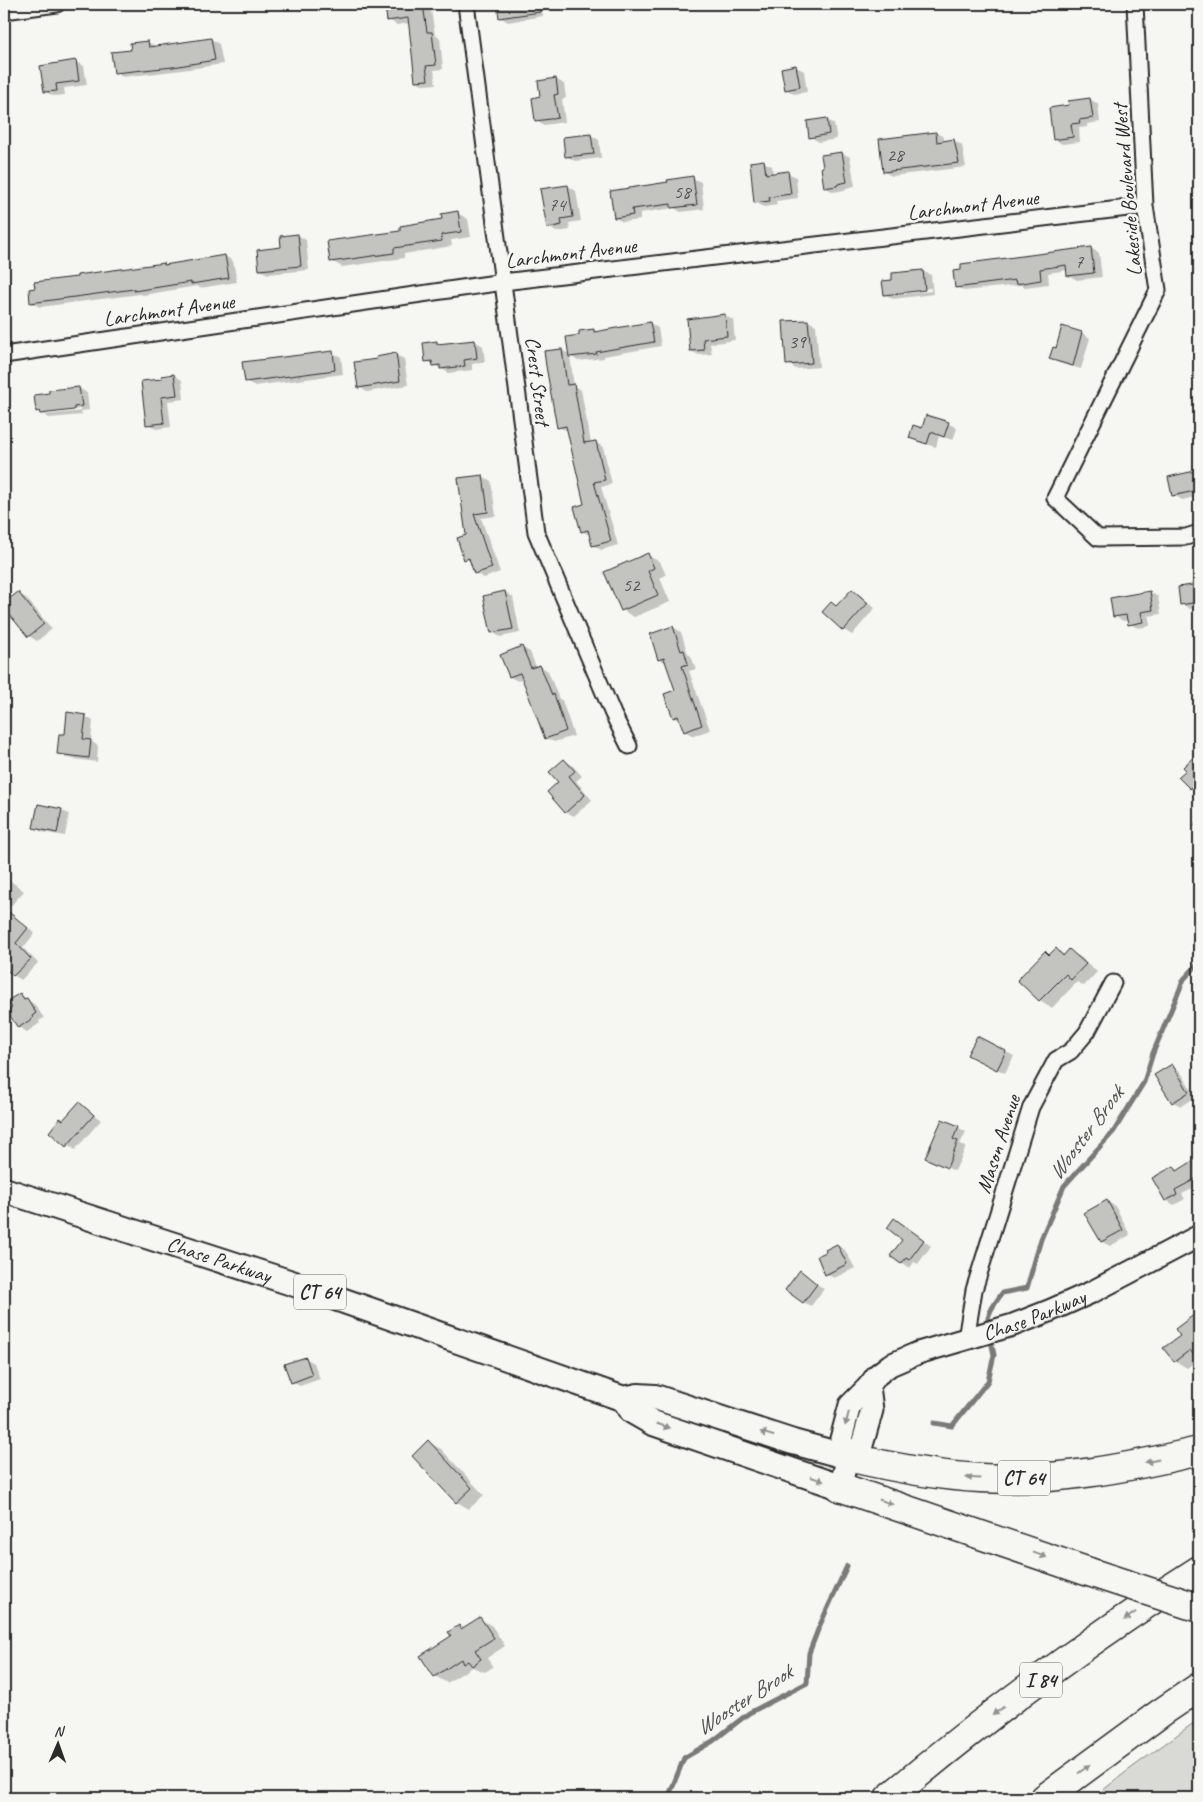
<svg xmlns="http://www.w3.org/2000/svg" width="1203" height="1802" viewBox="0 0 1203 1802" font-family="Caveat,sans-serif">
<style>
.green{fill:#d9d9d5;stroke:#828280}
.shadow{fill:#0003;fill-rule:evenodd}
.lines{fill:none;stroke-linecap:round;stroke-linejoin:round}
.stream{stroke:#7a7a78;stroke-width:5}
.building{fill:#c3c3c0;stroke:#2b2b2b}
.minor-casing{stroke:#2b2b2b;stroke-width:19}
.secondary-casing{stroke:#2b2b2b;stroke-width:25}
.primary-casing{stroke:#2b2b2b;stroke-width:28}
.motorway-casing{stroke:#2b2b2b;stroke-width:31}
.minor{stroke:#f6f6f2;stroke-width:15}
.secondary{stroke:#f6f6f2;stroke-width:21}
.primary{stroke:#f6f6f2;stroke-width:24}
.motorway{stroke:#f6f6f2;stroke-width:28}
.motorway-bridge-casing{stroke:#2b2b2b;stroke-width:31;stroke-linecap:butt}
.motorway-bridge{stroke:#f6f6f2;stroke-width:28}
.oneway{fill:#90908e}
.labels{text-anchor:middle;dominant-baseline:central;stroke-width:5;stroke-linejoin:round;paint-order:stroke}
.number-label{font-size:19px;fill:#515150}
.shield{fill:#f6f6f2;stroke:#686867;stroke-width:1}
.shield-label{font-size:20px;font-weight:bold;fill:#2b2b2b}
.street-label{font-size:21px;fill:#2b2b2b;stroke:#f6f6f2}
.water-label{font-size:22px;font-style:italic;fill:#525251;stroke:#f6f6f2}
</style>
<rect width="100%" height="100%" fill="#f6f6f2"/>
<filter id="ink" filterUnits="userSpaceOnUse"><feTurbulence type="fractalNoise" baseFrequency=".02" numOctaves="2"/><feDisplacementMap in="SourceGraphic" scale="10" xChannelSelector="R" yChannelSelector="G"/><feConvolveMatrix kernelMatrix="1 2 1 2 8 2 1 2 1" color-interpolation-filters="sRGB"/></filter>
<g filter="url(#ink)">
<path class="green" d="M1199,1719V1798H1093L1126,1772Z"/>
<path class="shadow" d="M393,4H430L435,35L440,38L443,69L434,70L436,84L424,85L416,81L410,23L397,25L389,20Z
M498,4H588L542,10L543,16L508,22L500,17Z
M700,4H725V5L707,8Z
M211,39L219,44L223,64L182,70L123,77L115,72L133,51L148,42L157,47Z
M76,62L84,66L87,85L64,88L65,95L54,96L45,92Z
M796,67L804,71L807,92L794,94L786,89Z
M556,79L564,84L566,98L562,99L565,122L544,125L536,121L542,97Z
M1090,99L1098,104L1100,122L1087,124V127L1079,128L1080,142L1062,144L1054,139L1070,107Z
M826,119L834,124L837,139L819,142L811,137Z
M936,133L944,137V142L954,141L962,145L966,167L892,176L884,172Z
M591,135L599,140L601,158L575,161L566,156Z
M842,153L850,157L855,186L846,188L845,190L833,192L825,187L823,156Z
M764,162L772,166L773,174L788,173L796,177L798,198L776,201L777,205L764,207L755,202Z
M692,178L701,182L704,209L681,212L674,208L640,213V220L623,222L615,218Z
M568,186L576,191L581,221L569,223L570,230L556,232L548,227Z
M457,213L468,219L471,237L451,240L452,246L404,254V258L342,267L331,261L402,232L443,220Z
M298,235L306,240L309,270L268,274L260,270Z
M1091,248L1099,253L1102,277L1077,280L1068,275V270L1048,273L1049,284L1025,287L1020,285L964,291L956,287Z
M225,256L233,261L237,282L200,288L197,286L143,295L140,294L40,307L32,303L78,278L163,264L167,266Z
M922,271L931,275L933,294L893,299L885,294L894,281ZM931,288V291L891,295V293Z
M725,316L733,320L735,340L710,344L712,354L699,355L691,351Z
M808,321L816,325L819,367L796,369L788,364L785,322Z
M650,323L658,328L661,346L604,356V358L578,361L570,356L574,386L581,390L591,443L595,442L603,447L612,484L601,487L618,545L601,550L593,545L591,536L582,531L586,505L568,431L558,427L562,350L570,355L580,336L594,331L597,333Z
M1063,328L1082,333L1090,338L1081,369L1059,363L1051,358L1057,349Z
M475,341L483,346L485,362L472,364V370L449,373L427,361L437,342L441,345Z
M333,353L341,357L343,374L254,386L246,381Z
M396,355L404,359L408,385L367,392L359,387L378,360Z
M174,375L182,380L184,399L168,401L171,427L156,429L148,424L163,380Z
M79,388L87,393L89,410L81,411L82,415L49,418L44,415L81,411L80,409L44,413V415L37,411Z
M927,417L949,424L957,428L953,440L939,436L936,447L918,442L910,437L923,429Z
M1199,471V496L1182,500L1174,495L1170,478Z
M483,476L491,481L496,516L481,518L500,572L484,578L475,573L472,563L466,559L468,535Z
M647,555L660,562L666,575L660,578L670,602L634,617L622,610Z
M1199,576V607L1190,609L1182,604L1196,586L1195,577Z
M852,590L860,595L875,608L852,635L844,630L837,607Z
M505,592L513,597L520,633L500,637L492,632Z
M1150,592L1158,597L1161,614L1149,616L1150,626L1138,628L1130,624L1129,620L1123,621L1115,616Z
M18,593L26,598L52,629L37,641L29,636L4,606Z
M673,627L681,632L688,654L691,656L696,669L689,671L710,730L693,736L685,731L682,722L674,717L676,691L667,663L659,659Z
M522,647L530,652L536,667L540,666L548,671L559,699L562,700L574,736L554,742L546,738L524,679L518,681L510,677Z
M85,716L93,721L91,741L98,746L97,762L66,758L58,753L66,736Z
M1199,759V797L1180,777Z
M564,760L572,765L582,776L576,781L592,800L574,816L565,812L560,783Z
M61,810L69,814L65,836L42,832L34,827Z
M1199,812V831L1192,825L1198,819L1195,816Z
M4,876L24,891L9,908L4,905Z
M16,920L35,933L23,948L38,963L21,980L13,975L4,965V935Z
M1056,950L1065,955L1070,951L1082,958L1097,972L1084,986L1077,982L1052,1008L1040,1000L1019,980L1046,953L1051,956Z
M20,994L35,1005L44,1018L39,1021L40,1023L27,1032L19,1027L13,1009Z
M977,1037L1014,1056L1005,1073L977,1059Z
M1172,1066L1180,1071L1196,1097L1181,1106L1173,1102Z
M4,1085L9,1097L4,1099Z
M79,1103L101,1120L75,1150L50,1131L63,1121Z
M958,1127L966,1132L960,1144L966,1147L955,1171L934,1162Z
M1199,1159V1186L1182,1194L1185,1199L1174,1205L1166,1200L1174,1168L1179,1171Z
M1107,1202L1115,1206L1130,1235L1110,1246L1102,1242Z
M895,1219L931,1246L918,1264L914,1262L910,1268L892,1255L904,1240Z
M837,1245L845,1250L855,1268L834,1278L826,1274Z
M800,1272L824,1289L811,1306L803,1302Z
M1196,1315L1199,1317V1359L1187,1368L1175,1361L1182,1336Z
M305,1358L314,1363L320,1379L300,1386L292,1382Z
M428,1442L441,1449L484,1495L469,1509L457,1502Z
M480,1619L492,1626L505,1646L487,1658L493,1667L485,1672L472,1667L447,1683L435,1676L453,1636L459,1626L464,1629Z"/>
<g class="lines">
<path class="stream" d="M988,1328C985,1315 995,1304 1002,1293L1027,1288L1041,1239L1064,1186L1114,1131L1144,1082L1153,1053L1184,979L1199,963
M934,1423L952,1426L988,1381L994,1355L990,1336
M668,1798L684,1758L713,1741L749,1713L807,1683L809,1653L819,1627L847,1566"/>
</g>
<path class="building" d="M392,4H423L427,32H432L436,65L426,66L428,80L415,81L408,18L387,21L385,6L392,5Z
M497,4H539L540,12L499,18Z
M211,38L215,60L173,67L114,73L111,52L131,50L130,43L148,41L149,47Z
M76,60L79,81L56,84L57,91L44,92L40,66Z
M796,65L800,87L785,90L781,68Z
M556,78L558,94L554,95L558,118L535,121L532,98L540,96L538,81Z
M1090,98L1093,118L1079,120L1080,123L1071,124L1073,137L1053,140L1049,108L1069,105L1068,101Z
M827,118L829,134L809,138L807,121Z
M936,132L937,142L954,139L959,163L883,172L879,139Z
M591,134L594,154L565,157L563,137Z
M842,152L847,182L838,184L837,186L824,188L821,167H823L821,155Z
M764,160L766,174L788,171L791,194L769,197L770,201L754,203L750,162Z
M693,176L697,205L671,208V204L632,209L633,215L614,218L610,191L668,182L667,180Z
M568,185L573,217L561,219L562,225L547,228L540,189Z
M458,211L461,232L441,235L442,241L394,248V253L330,262L327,241L400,231V226L442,219L441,214Z
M298,234L301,266L259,270L257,250L281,247L280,236Z
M1091,247L1094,273L1067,276L1066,265L1040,269L1041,280L1016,284L1015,280L955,288L953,271L961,270V264Z
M225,255L229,278L191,284V282L134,291V289L30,303L29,289L35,288L34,282L77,277V275L164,263V265Z
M923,270L925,290L884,295L882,281L892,280V273Z
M725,314L727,336L703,339L704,350L690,351L687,319Z
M808,320L812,363L786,365L783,321Z
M650,322L654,342L596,352L597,354L569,357L566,337L579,335V331L594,329V332Z
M1062,326L1082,332L1073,366L1049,359L1053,347L1056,348Z
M475,340L477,358L464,360L465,366L440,369V365L433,366L432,361L425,362L423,343L437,341V344Z
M562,349L567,385L574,384L584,443L596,441L605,480L594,482L611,541L592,546L588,530L581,532L574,507L584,504L566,426L557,428L546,366L544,351Z
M333,351L335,370L245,382L242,362Z
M396,353L400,381L358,388L354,362L377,359L376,357Z
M174,374L177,395L161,397L164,423L146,425L141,381L162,379L161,376Z
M79,387L82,406L74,407V410L40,414L39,411L36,412L34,395L49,393V390Z
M926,415L949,422L944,437L931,432L927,444L909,438L913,425L922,428Z
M1199,470V490L1172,496L1168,477Z
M483,475L488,512L474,514L492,568L474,574L469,558L464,560L457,538L466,535L458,478Z
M648,553L654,568L648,571L658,595L621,611L604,572Z
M1199,584V602L1180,605L1178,587Z
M852,589L868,603L843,631L822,612L831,602L836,606Z
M505,591L513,629L491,633L483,596Z
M1150,591L1153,610L1141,612L1143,622L1128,625L1126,615L1113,617L1110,598Z
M18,592L44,624L28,637L4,608V603Z
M673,626L681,651L684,650L688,664L682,666L702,725L684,732L678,716L673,718L664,694L675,690L664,658L658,660L650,634Z
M522,646L531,668L540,665L552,695L554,694L566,731L545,739L520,673L509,677L500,655Z
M67,712L86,715L83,739L91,740L89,758L57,754L59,734H65Z
M1199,752V785L1197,782L1190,789L1178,777L1186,770L1183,767Z
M564,759L575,771L569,776L585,795L565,813L547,792L558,782L549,772Z
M38,804L62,809L57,833L33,828Z
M4,908L28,928L16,943L31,959L13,976L4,967Z
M1056,948L1063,956L1069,949L1086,964L1071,980L1066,974L1039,1001L1017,980L1045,951L1049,955Z
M20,993L24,999L27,998L36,1013L32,1016L33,1018L18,1028L7,1011L12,1008L7,1001Z
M977,1036L1006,1051L997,1070L967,1055Z
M1172,1064L1189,1092L1172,1103L1154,1075Z
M79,1102L94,1115L66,1147L49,1132L60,1118L63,1120Z
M942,1119L959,1126L953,1139L958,1141L947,1168L925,1158Z
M1199,1157V1177L1175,1190L1177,1195L1165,1201L1152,1178L1174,1166L1177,1171Z
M1107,1200L1123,1230L1101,1242L1084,1213Z
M894,1218L924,1240L909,1260L906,1258L901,1264L890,1256L902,1240L887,1228Z
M837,1244L847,1264L825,1275L817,1256L826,1252L825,1250Z
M800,1270L817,1284L803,1303L785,1290Z
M1199,1311V1362L1190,1350L1174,1362L1163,1348L1180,1336L1175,1329Z
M306,1357L312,1375L291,1383L284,1364Z
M428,1440L472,1488L456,1503L412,1456Z
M480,1617L494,1638L475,1650L481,1659L472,1666L468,1661L463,1664L461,1659L434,1677L420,1656L451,1636L448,1632L459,1625L461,1629Z"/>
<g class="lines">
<defs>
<path id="minor" d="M466,4L536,532L613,714L629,746
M1135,4L1145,206L1158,290L1055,498L1098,538L1186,537L1199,533
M4,11L57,4
M4,355L503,282L1145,206
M966,1339L974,1290L1031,1107L1056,1060L1071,1051L1087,1032L1113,983"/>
<g id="secondary">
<path id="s1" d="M848,1457L841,1439L850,1405L869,1386L877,1375L890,1365L918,1353L1013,1325L1049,1311L1092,1292L1199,1236"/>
<path d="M840,1487L848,1457L862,1445L872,1410L869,1386"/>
</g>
<g id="primary">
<path id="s2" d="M4,1190L304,1287L624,1399L632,1411L653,1423L840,1487"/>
<path d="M624,1399L638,1396L655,1397L793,1442L848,1457"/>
</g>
<path id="motorway" d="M848,1457C891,1467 936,1476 980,1478C1054,1482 1127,1468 1199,1451
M840,1487L1089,1572
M889,1798C987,1716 1091,1638 1199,1570
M1045,1798L1162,1712L1199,1687"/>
</defs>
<use href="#minor" class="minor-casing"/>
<use href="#secondary" class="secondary-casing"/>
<use href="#primary" class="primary-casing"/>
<use href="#motorway" class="motorway-casing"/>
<use href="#minor" class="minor"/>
<use href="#secondary" class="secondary"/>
<use href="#primary" class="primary"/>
<use href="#motorway" class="motorway"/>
<defs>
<path id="motorway-bridge" d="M1089,1572L1199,1608"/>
</defs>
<use href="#motorway-bridge" class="motorway-bridge-casing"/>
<use href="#motorway-bridge" class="motorway-bridge"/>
</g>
<defs><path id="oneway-solid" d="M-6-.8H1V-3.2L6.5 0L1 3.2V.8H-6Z" transform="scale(1.25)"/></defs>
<g class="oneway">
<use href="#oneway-solid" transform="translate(847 1419) rotate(105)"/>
<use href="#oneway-solid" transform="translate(663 1426) rotate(20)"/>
<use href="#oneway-solid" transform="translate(767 1434) rotate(-163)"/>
<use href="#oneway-solid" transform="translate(1152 1461) rotate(168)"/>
<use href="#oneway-solid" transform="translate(973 1478) rotate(-176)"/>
<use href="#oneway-solid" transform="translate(817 1479) rotate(19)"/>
<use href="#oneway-solid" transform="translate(886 1502) rotate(19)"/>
<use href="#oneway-solid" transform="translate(1040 1555) rotate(20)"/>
<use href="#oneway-solid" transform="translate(1130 1616) rotate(145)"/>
<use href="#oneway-solid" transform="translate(998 1711) rotate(143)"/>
<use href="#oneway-solid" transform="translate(1084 1769) rotate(-37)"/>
</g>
</g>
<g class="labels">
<g class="number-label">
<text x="895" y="155">28</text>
<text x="682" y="192">58</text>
<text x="557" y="205">74</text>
<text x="1079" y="262">7</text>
<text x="797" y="342">39</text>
<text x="631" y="585">52</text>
</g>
<g class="shield">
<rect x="294" y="1274.5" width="52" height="35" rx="4"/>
<rect x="998" y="1460.5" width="52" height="35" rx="4"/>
<rect x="1020" y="1662.5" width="42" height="35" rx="4"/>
</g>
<g class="shield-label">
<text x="320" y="1292">CT 64</text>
<text x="1024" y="1478">CT 64</text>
<text x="1041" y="1680">I 84</text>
</g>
<g class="street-label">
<text transform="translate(1127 190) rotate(-95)">Lakeside Boulevard West</text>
<text transform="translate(973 205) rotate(-7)">Larchmont Avenue</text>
<text transform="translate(571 253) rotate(-7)">Larchmont Avenue</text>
<text transform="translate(169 310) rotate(-8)">Larchmont Avenue</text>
<text transform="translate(538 381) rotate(83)">Crest Street</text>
<text transform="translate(998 1144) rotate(-72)">Mason Avenue</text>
<text stroke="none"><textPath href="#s2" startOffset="226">Chase Parkway</textPath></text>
<text stroke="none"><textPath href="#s1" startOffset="264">Chase Parkway</textPath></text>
</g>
<g class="water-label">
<text transform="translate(1086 1133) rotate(-53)">Wooster Brook</text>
<text transform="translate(744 1700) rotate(-33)">Wooster Brook</text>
</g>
</g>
<rect width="1203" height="1802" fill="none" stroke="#f6f6f2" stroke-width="20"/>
<rect x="10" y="10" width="1183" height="1782" fill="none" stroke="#2b2b2b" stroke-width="2" filter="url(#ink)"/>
<g transform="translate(58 1744) rotate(2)" stroke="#f6f6f2" stroke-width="4" paint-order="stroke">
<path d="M0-4L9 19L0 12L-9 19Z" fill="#2b2b2b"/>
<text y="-8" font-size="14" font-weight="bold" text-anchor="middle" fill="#2b2b2b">N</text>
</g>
</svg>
